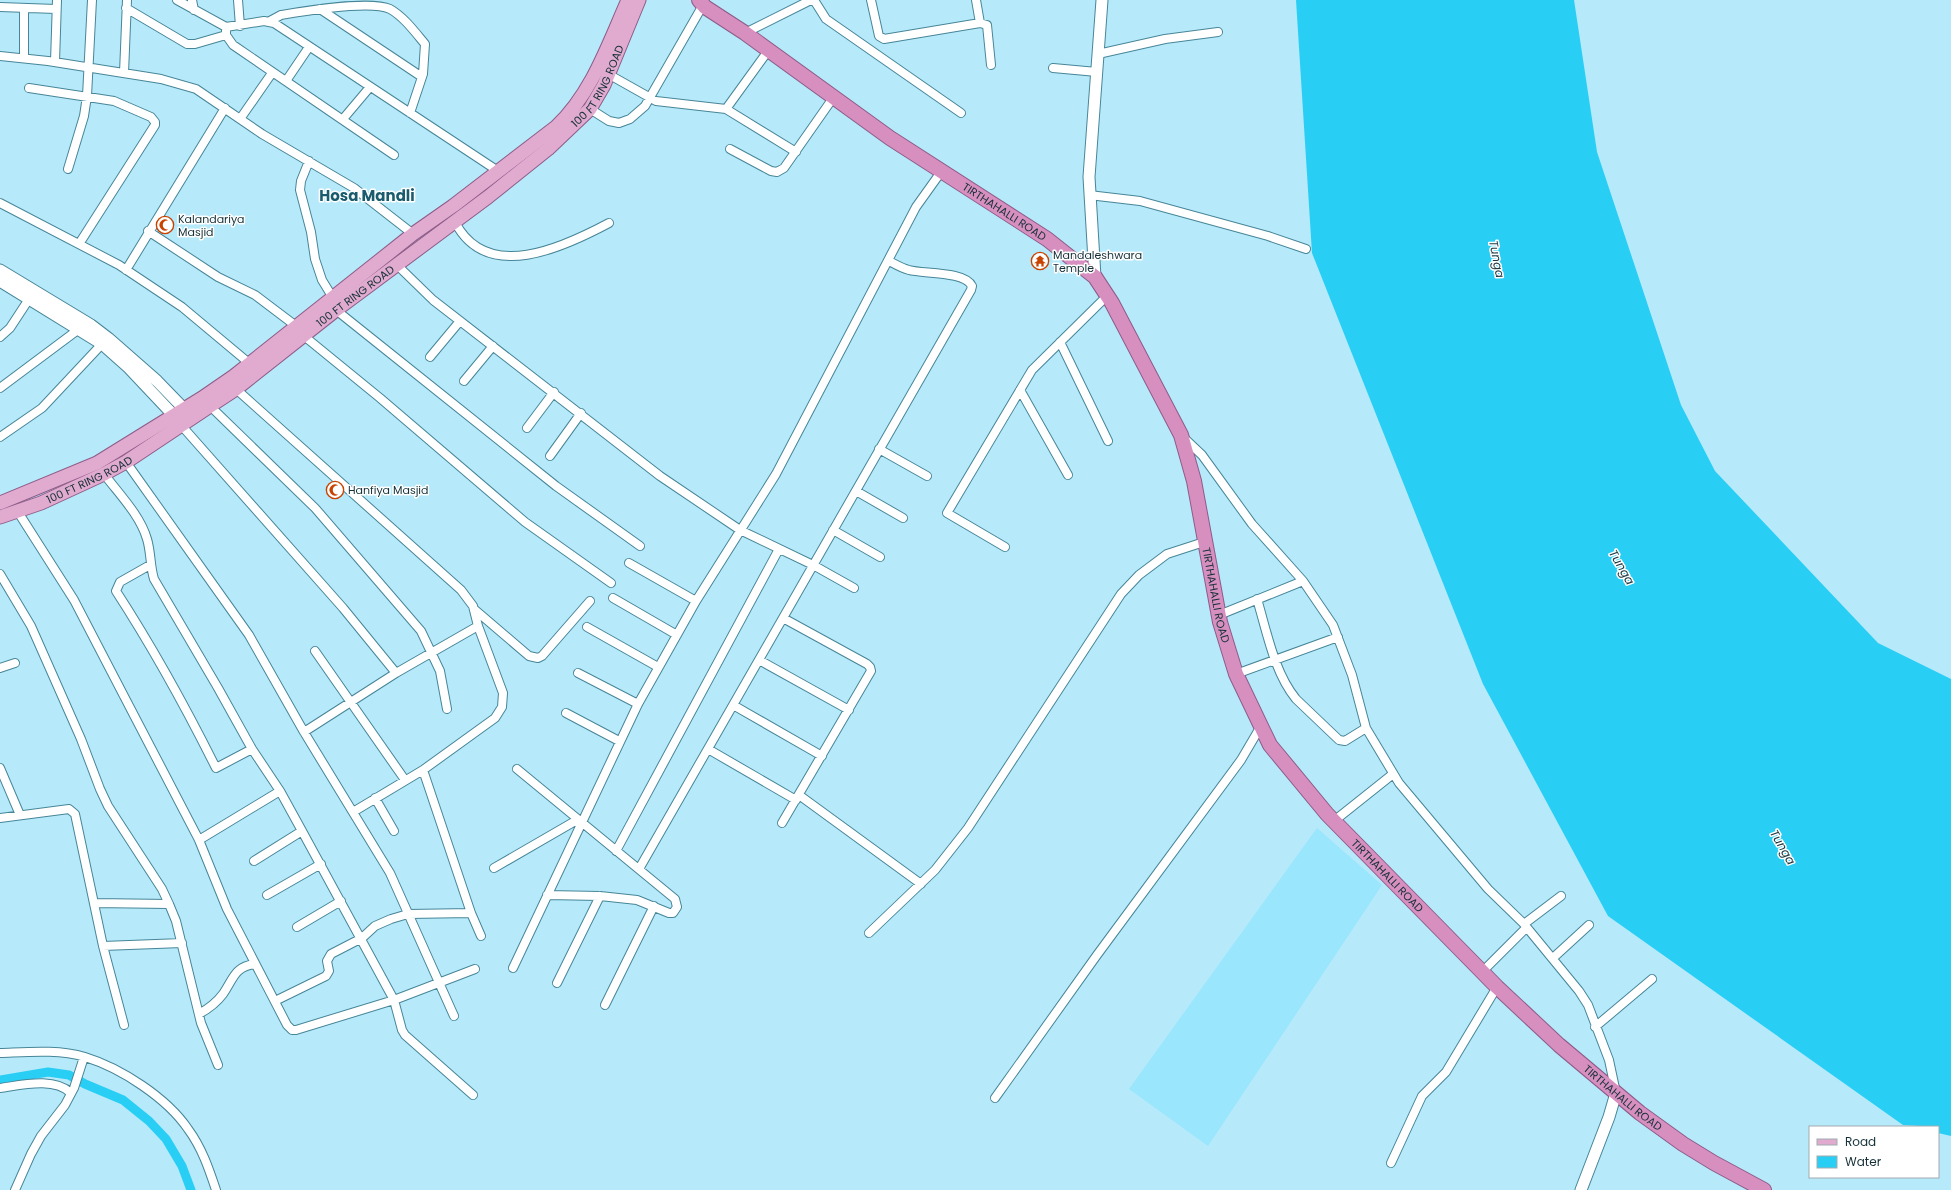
<svg xmlns="http://www.w3.org/2000/svg" width="1951" height="1190" viewBox="0 0 1951 1190" font-family="Poppins,sans-serif">
<style>
.built{fill:#9ae6fd}
.water{fill:#29cef5}
.lines{fill:none;stroke-linecap:round;stroke-linejoin:round}
.canal{stroke:#29cef5;stroke-width:9}
.minor-casing{stroke:#468698;stroke-width:10}
.tertiary-casing{stroke:#468698;stroke-width:13}
.primary-casing{stroke:#8d5c87;stroke-width:15}
.trunk-casing{stroke:#8d5c87;stroke-width:16}
.minor{stroke:#fff;stroke-width:8}
.tertiary{stroke:#fff;stroke-width:11}
.primary{stroke:#e1abd0;stroke-width:13}
.trunk{stroke:#d78fc0;stroke-width:14}
.labels{text-anchor:middle;dominant-baseline:central;stroke-width:3;stroke-linejoin:round;paint-order:stroke}
.street-label{font-size:11px;fill:#153038;stroke:#fff}
.poi-label{font-size:11px;fill:#153038;stroke:#fff;text-anchor:start}
.water-label{font-size:12px;font-style:italic;fill:#203840;stroke:#fff}
.district-label{font-size:15px;font-weight:bold;fill:#185c6e;stroke:#fff}
</style>
<rect width="100%" height="100%" fill="#b6e9fa"/>
<path class="built" d="M1317,828L1382,885L1208,1146L1129,1089Z"/>
<path class="water" d="M1296,0H1574L1597,152L1681,405L1715,471L1878,643L1951,679V1136L1938,1133V1127L1903,1125L1608,916L1483,684L1312,253Z"/>
<g class="lines">
<path class="canal" d="M0,1080L48,1072L69,1075L85,1084L123,1100L149,1121L166,1139L182,1166L191,1190"/>
<defs>
<path id="minor" d="M177,0L226,27L264,21L274,23L498,171
M192,0L194,10
M238,0L240,26
M814,0L826,19L961,113
M871,0L879,36L884,39L980,23L987,25L991,65
M976,0L980,23
M0,7L56,9
M126,8L187,44H195L226,35
M320,9L422,77
M270,21L281,15C305,11 370,0 390,9C404,17 415,32 425,44L423,74L410,113
M226,27V35L233,45L394,155
M745,33L811,0
M1098,54L1165,39L1218,32
M0,56L48,61L161,79L196,89L262,134L354,188L413,234
M24,58V8
M55,62L57,0
M1053,68L1097,72
M124,73L127,0
M608,74L656,101L726,109L796,152
M286,81L309,47
M29,88L114,101L151,117L155,122V125L79,244
M590,109L609,121L619,123L630,119L645,106L703,5
M726,109L768,51
M240,119L272,73
M343,119L370,87
M730,149L771,171L777,172L784,168L833,98
M309,161L301,181L300,190L311,232L315,259L322,280L333,298
M68,169L84,116L87,96L92,0
M1089,195L1140,201L1268,236L1306,249
M0,203L119,265L182,307L249,363
M455,222C487,284 564,247 609,223
M148,231L218,277L255,295L296,326
M397,265L433,300L660,476L740,530L813,565L854,588
M126,270L225,108
M336,310L556,486L640,546
M304,336L380,398L525,522L611,583
M0,337L10,328L29,299
M1060,342L1108,441
M430,357L460,321
M464,381L493,346
M0,388L79,329
M236,389L461,590L473,606L478,626L503,693L502,707L495,718L423,770L353,812
M1020,390L1068,475
M210,406L315,508L421,631L440,671L447,709
M181,425L343,608L396,673
M527,428L554,392
M0,437L42,408L102,344
M1184,438L1202,455L1252,524L1303,581L1333,625L1352,675L1366,728L1399,783L1488,889L1524,924L1579,991L1588,1005L1609,1060L1616,1093
M879,449L927,476
M550,456L581,413
M126,462L249,635L304,732L390,873L454,1016
M104,474C119,494 140,515 147,539C151,552 150,566 154,579L218,688L252,749L280,791L302,831L394,1000L402,1030L405,1035L473,1095
M856,491L903,518
M18,512L74,600L126,700L199,840L227,909L287,1025L292,1030H296L394,1000L475,969
M833,530L880,557
M1005,547L947,513L1032,370L1107,296
M629,563L696,601
M150,565L120,582L116,591C153,648 186,708 216,768L252,749
M0,574L31,626L81,739L100,789L108,806L162,889L169,904L176,921L201,1023L218,1065
M613,598L677,635
M1257,599C1267,632 1274,672 1296,699L1339,740L1345,741L1366,728
M474,609L529,656L538,658L542,656L590,601
M1219,615L1303,581
M587,627L658,667
M315,651L405,780
M759,660L849,710
M0,668L15,663
M578,673L638,704
M1236,674L1338,637
M733,705L822,756
M566,713L619,741
M304,732L396,673L478,626
M708,749L796,800
M0,768L20,815
M517,769L675,899L677,907L673,913H669L637,900L600,896L547,895
M423,770L471,913L481,936
M799,795L921,884
M375,798L394,831
M0,818L69,809L75,814L103,946L124,1025
M1334,821L1393,774
M782,823L871,671L870,667L867,664L783,618
M199,840L280,791
M616,851L779,549
M254,861L302,831
M494,868L577,820
M639,869L971,290L972,286C965,271 923,274 909,270C901,268 895,264 889,261
M267,895L321,864
M94,903L169,904
M1524,924L1561,896
M297,927L341,901
M869,933L935,870L968,828L1121,594L1139,575L1167,554L1204,542
M103,946L182,943
M1553,958L1589,925
M513,968L638,704L696,601L776,474L916,207L941,172
M1482,972L1526,928
M557,983L600,896
M275,1001L326,976L329,971L327,961L331,954L362,938L375,926L391,919L408,914L471,913
M605,1005L654,906
M199,1014C208,1009 217,1002 223,994C234,978 234,967 255,964
M1595,1027L1652,979
M0,1053C28,1052 58,1049 85,1057C121,1068 167,1098 188,1129C202,1148 209,1169 216,1190
M0,1088C22,1085 54,1077 71,1093
M995,1098L1097,955L1241,760L1261,726
M1391,1163L1422,1096L1446,1072L1497,987
M15,1190L31,1154L41,1136L65,1105L74,1088L84,1057"/>
<path id="tertiary" d="M0,270L91,325L108,338L157,381L189,414
M1095,277L1089,177L1102,0
M0,281L102,344L129,368L179,421
M1581,1190L1609,1117L1616,1093"/>
<g id="primary">
<path d="M0,503L97,463L202,398L234,376L413,234L453,206L556,127C592,93 608,45 628,0"/>
<path id="s1" d="M0,517L41,503L104,474L126,462L210,406L236,389L336,310L488,197L548,149L590,109L604,85L639,0"/>
</g>
<g id="trunk">
<path id="s2" d="M699,0L705,7L745,33L890,138L1047,239L1095,277L1112,303L1181,435L1194,481L1220,622L1236,674L1270,745L1327,814L1497,987L1559,1045L1640,1113L1683,1144L1714,1163L1764,1190"/>
</g>
</defs>
<use href="#minor" class="minor-casing"/>
<use href="#tertiary" class="tertiary-casing"/>
<use href="#primary" class="primary-casing"/>
<use href="#trunk" class="trunk-casing"/>
<use href="#minor" class="minor"/>
<use href="#tertiary" class="tertiary"/>
<use href="#primary" class="primary"/>
<use href="#trunk" class="trunk"/>
</g>
<defs>
<symbol id="mosque-ring" viewBox="-11 -11 22 22"><circle r="9.5" fill="#fff" stroke="#c94300" stroke-width="1.5"/><path d="M3.5-4.9A6 6 0 1 0 3.5 4.9A5 5 0 1 1 3.5-4.9Z" fill="#c94300"/></symbol>
<symbol id="temple-ring" viewBox="-11 -11 22 22"><circle r="9.5" fill="#fff" stroke="#c94300" stroke-width="1.5"/><path d="M0-6L5-2H3V0L6.5 2.5H4V6H1.5V3h-3V6H-4V2.5H-6.5L-3 0V-2H-5Z" fill="#c94300"/></symbol>
</defs>
<g fill-rule="evenodd">
<use href="#mosque-ring" x="155" y="215" width="20" height="20"/>
<use href="#temple-ring" x="1030" y="251" width="20" height="20"/>
<use href="#mosque-ring" x="325" y="480" width="20" height="20"/>
</g>
<g class="labels">
<g class="street-label">
<text stroke="none"><textPath href="#s1" startOffset="745">100 FT RING ROAD</textPath></text>
<text stroke="none"><textPath href="#s2" startOffset="372">TIRTHAHALLI ROAD</textPath></text>
<text stroke="none"><textPath href="#s1" startOffset="421">100 FT RING ROAD</textPath></text>
<text stroke="none"><textPath href="#s1" startOffset="97">100 FT RING ROAD</textPath></text>
<text stroke="none"><textPath href="#s2" startOffset="828">TIRTHAHALLI ROAD</textPath></text>
<text stroke="none"><textPath href="#s2" startOffset="1164">TIRTHAHALLI ROAD</textPath></text>
<text stroke="none"><textPath href="#s2" startOffset="1488">TIRTHAHALLI ROAD</textPath></text>
</g>
<g class="poi-label">
<text x="178" y="219">Kalandariya<tspan x="178" dy="13">Masjid</tspan></text>
<text x="1053" y="255">Mandaleshwara<tspan x="1053" dy="13">Temple</tspan></text>
<text x="348" y="490">Hanfiya Masjid</text>
</g>
<g class="water-label">
<text transform="translate(1497 259) rotate(79)">Tunga</text>
<text transform="translate(1622 567) rotate(60)">Tunga</text>
<text transform="translate(1783 847) rotate(60)">Tunga</text>
</g>
<g class="district-label">
<text x="367" y="195">Hosa Mandli</text>
</g>
</g>
<rect x="1809" y="1126" width="130" height="52" fill="#ffffff" stroke="#a1acaf"/>
<rect x="1817" y="1139" width="20" height="6" fill="#e1abd0" stroke="#a1acaf"/>
<text x="1845" y="1146" font-size="12" fill="#153038">Road</text>
<rect x="1817" y="1156" width="20" height="12" fill="#29cef5" stroke="#a1acaf"/>
<text x="1845" y="1166" font-size="12" fill="#153038">Water</text>
</svg>
